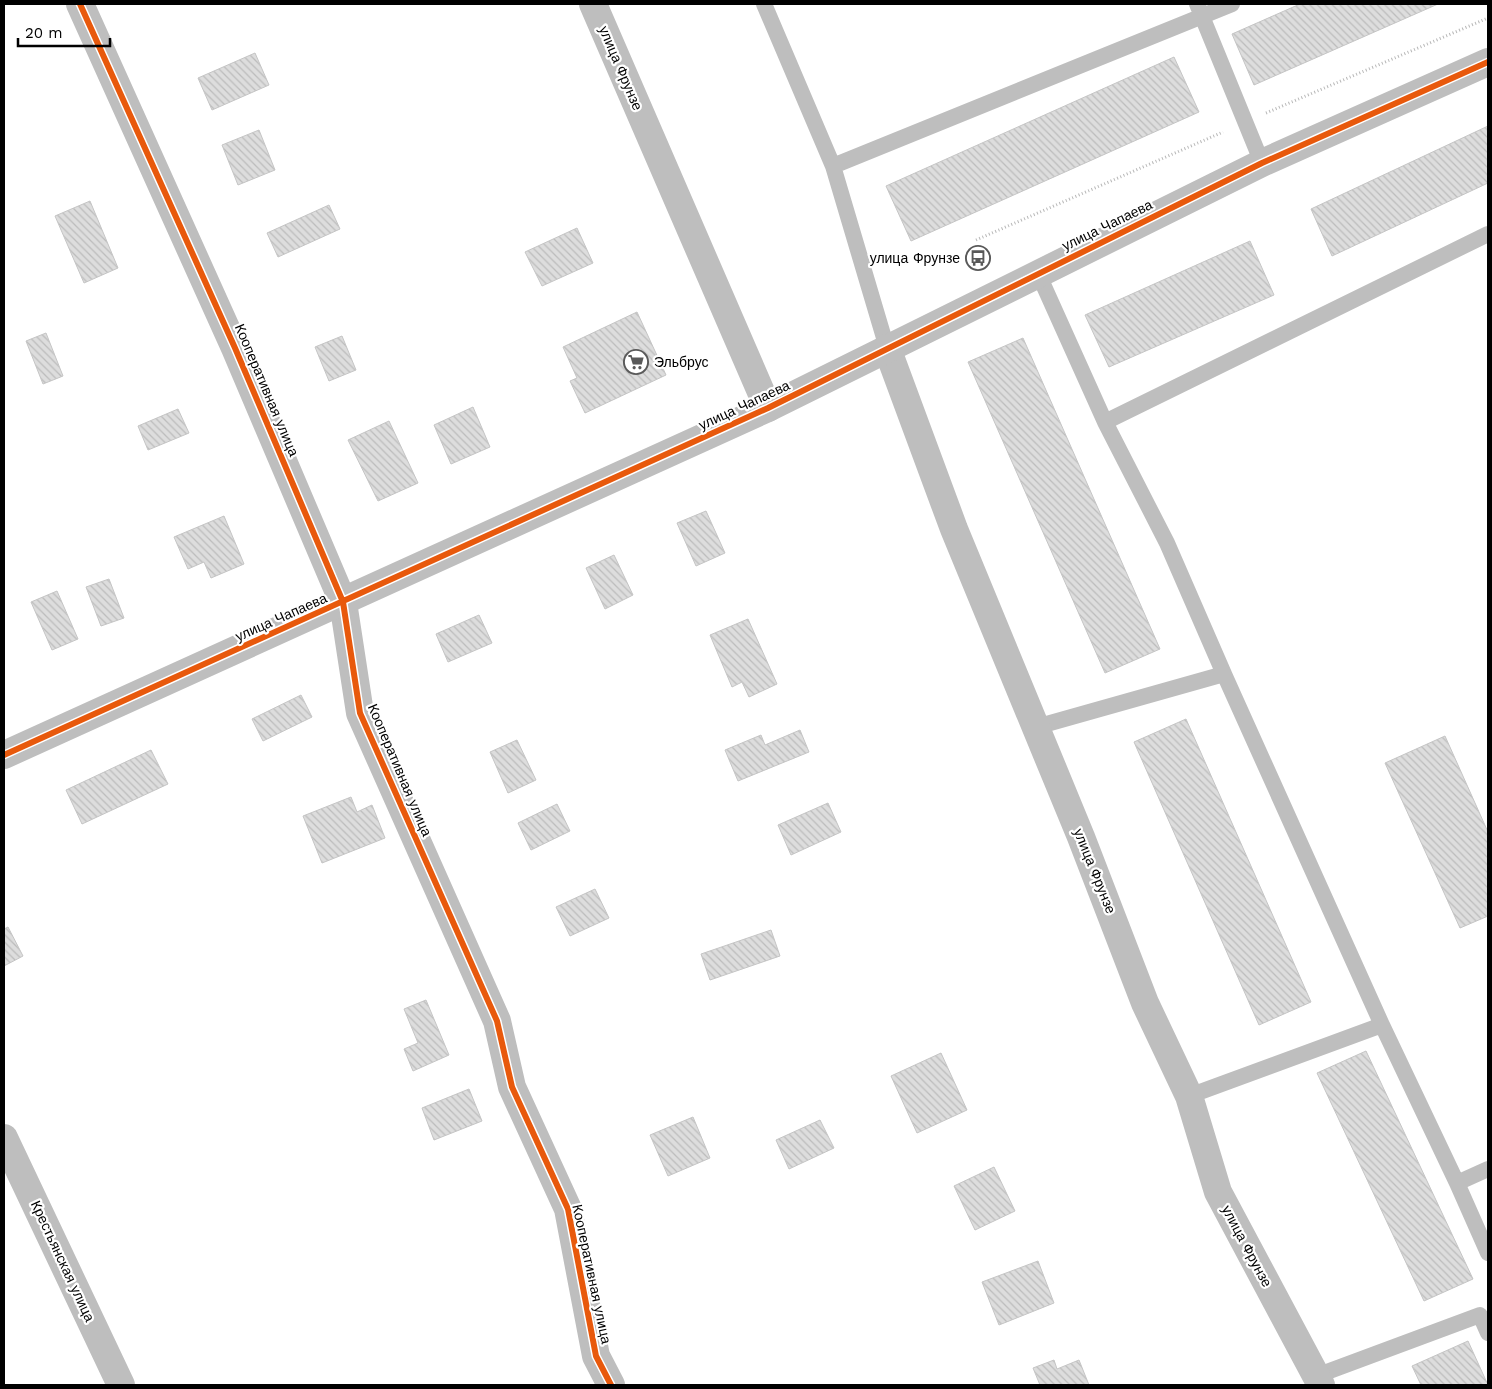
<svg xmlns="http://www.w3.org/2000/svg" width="1492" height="1389" viewBox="0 0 1492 1389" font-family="'Work Sans',sans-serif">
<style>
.building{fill:url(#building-back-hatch);stroke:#c5c5c5}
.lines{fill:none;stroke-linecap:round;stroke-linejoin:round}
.path{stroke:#b8b8b8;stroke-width:3;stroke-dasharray:1 2.5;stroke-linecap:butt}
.service{stroke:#bebebe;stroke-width:16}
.minor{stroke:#bebebe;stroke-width:28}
.tertiary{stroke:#bebebe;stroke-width:28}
.cycleway-casing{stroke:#fff;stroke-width:9}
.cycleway{stroke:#e8590c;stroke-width:6}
.labels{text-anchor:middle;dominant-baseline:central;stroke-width:4.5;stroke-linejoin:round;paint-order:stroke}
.street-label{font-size:14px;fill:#000;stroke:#fff}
.poi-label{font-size:14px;fill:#000;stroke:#fff;text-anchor:end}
</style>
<defs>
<pattern id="building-back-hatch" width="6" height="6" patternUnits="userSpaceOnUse" patternTransform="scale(1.25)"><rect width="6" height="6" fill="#ddd"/><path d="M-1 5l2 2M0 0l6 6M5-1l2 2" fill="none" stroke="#bcbcbc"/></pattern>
</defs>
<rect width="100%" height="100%" fill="#fff"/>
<path class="building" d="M1300,4H1438L1254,85L1232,34Z
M255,53L269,85L212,110L198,78Z
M1174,57L1199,112L911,241L886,186Z
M1488,126V183L1332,256L1311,209Z
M259,130L275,170L238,185L222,145Z
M90,201L118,268L84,283L55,216Z
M329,205L340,229L278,257L267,233Z
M577,228L593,263L542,286L525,252Z
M1250,241L1274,295L1109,367L1085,315Z
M637,312L666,375L585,413L570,381L577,378L563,347Z
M46,333L63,376L43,384L26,341Z
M342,336L356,370L329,381L315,347Z
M1023,338L1160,649L1105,673L968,362Z
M473,407L490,447L451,464L434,425Z
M178,409L189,433L148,450L138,426Z
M389,421L418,483L378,501L348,440Z
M706,511L725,553L696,566L677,523Z
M224,516L244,564L211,578L204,562L188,569L174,537Z
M614,555L633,595L605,609L586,568Z
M109,579L124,618L101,626L86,587Z
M57,591L78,639L52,650L31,602Z
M479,615L492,643L448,662L436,634Z
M748,619L777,684L749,697L742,682L732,687L710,635Z
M301,695L312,717L263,741L252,719Z
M1186,719L1311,1002L1259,1025L1134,742Z
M800,730L809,752L738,781L725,750L761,735L765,745Z
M1445,736L1488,832V916L1460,928L1385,763Z
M517,740L536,780L508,793L490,752Z
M151,750L168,784L82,824L66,790Z
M351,797L357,812L372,805L385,838L322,863L303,816Z
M828,803L841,832L791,855L778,825Z
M557,804L570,831L531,850L518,823Z
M595,889L609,918L570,936L556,907Z
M8,927L23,956L4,966V929Z
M771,930L780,956L710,980L701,954Z
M426,1000L449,1055L413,1071L404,1049L418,1043L404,1009Z
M1366,1051L1473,1279L1424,1301L1317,1073Z
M941,1053L967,1110L917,1133L891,1076Z
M469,1089L482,1121L434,1140L422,1108Z
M693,1117L710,1158L668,1176L650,1135Z
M820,1120L834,1148L789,1169L776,1140Z
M994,1167L1015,1211L975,1230L954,1186Z
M1038,1261L1054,1303L999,1325L982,1282Z
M1468,1341L1488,1385H1421L1412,1366Z
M1054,1360L1057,1369L1079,1360L1089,1385H1040L1033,1368Z"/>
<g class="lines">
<path class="path" d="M1266,113L1488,18
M976,240L1223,132"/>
<path class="service" d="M764,4L833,166L887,348
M1197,4L1262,163
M833,166L1232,4
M1038,273L1105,422L1488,234
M1036,727L1224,674L1167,543L1105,422
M1382,1025L1457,1183
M1189,1096L1382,1025L1224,674
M1488,1169L1457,1183L1488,1253
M1316,1376L1480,1315L1488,1333"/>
<path class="minor" d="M80,4L235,348L343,602L360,713L497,1021L512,1087L568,1209L596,1356L611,1385
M593,4L768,408
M887,348L954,529L1081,837L1145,1003L1189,1096L1218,1192L1321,1385
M4,1138L121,1385"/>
<path class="tertiary" d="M4,755L768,408L1262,163L1488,62"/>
<defs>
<path id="cycleway" d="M80,4L235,348L343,602L360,713L497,1021L512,1087L568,1209L596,1356L611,1385
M4,755L768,408L1262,163L1488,62"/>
</defs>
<use href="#cycleway" class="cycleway-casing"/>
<use href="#cycleway" class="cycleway"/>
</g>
<defs>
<symbol id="bus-ring" viewBox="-11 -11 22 22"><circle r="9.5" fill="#fff" stroke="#595959" stroke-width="1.5"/><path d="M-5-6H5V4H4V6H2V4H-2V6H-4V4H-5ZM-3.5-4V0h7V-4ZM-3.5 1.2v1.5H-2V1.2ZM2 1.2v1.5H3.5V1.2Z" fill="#595959"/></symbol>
<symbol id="supermarket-ring" viewBox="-11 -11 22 22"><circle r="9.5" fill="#fff" stroke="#595959" stroke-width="1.5"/><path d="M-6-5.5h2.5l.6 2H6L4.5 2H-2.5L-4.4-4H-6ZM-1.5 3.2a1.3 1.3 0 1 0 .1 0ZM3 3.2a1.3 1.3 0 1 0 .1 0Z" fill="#595959"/></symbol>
</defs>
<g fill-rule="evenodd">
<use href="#bus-ring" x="964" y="244" width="28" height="28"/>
<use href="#supermarket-ring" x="622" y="348" width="28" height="28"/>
</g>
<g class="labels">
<g class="street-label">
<text transform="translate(621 68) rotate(67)">улица Фрунзе</text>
<text transform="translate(1107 225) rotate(-26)">улица Чапаева</text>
<text transform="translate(267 390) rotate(67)">Кооперативная улица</text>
<text transform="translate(744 405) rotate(-25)">улица Чапаева</text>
<text transform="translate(281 617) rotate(-24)">улица Чапаева</text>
<text transform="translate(400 770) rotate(67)">Кооперативная улица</text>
<text transform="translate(1095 871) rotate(68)">улица Фрунзе</text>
<text transform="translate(1247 1246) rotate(62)">улица Фрунзе</text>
<text transform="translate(63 1261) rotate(65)">Крестьянская улица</text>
<text transform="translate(592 1274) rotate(78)">Кооперативная улица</text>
</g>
<g class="poi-label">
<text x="960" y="258">улица Фрунзе</text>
<text x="654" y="362" text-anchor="start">Эльбрус</text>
</g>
</g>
<rect width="1492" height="1389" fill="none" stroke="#000000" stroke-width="10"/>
<path d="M18 38v8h92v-8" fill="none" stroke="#000000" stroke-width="2.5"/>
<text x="25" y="38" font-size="15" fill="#000000" stroke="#ffffff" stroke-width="4" paint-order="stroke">20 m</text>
</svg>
